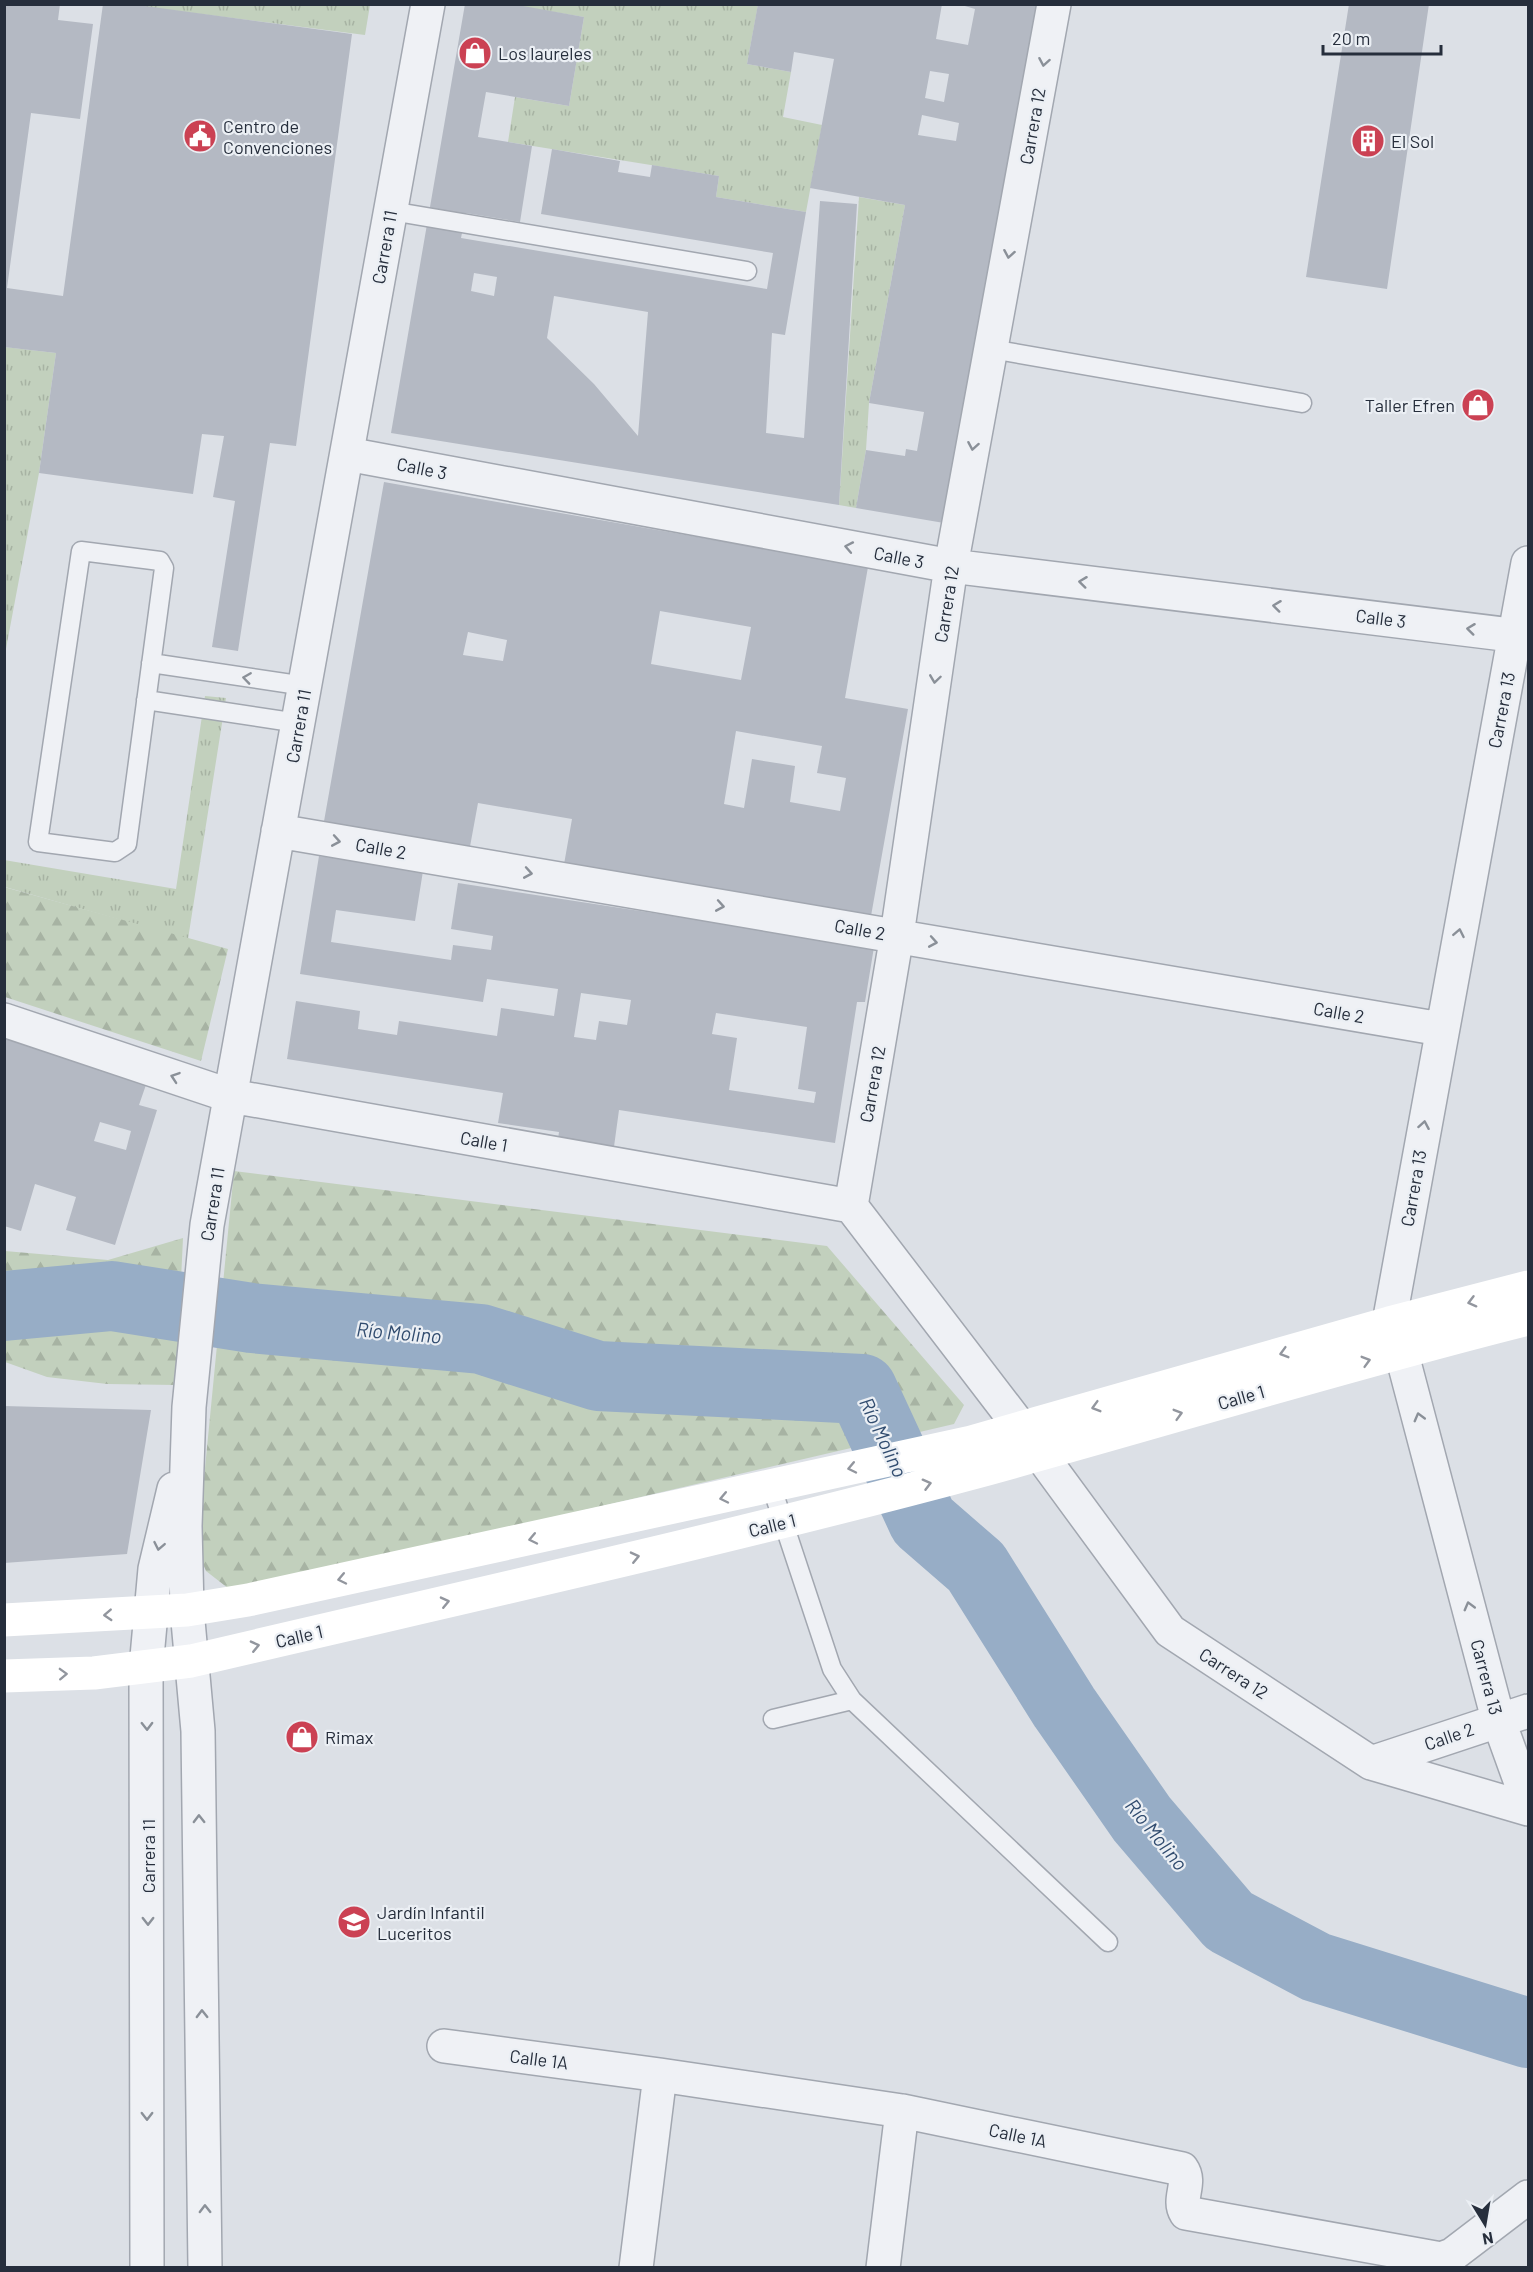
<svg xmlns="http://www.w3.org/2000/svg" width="1533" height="2272" viewBox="0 0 1533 2272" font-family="Barlow,sans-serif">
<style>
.grass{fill:url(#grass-tufts)}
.forest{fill:url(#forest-firs)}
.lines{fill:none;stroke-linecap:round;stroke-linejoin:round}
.river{stroke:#97adc6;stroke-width:70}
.building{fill:#b4b9c3;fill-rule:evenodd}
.service-casing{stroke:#a2a7b0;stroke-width:21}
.minor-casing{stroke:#a2a7b0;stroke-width:36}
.service{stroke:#eff1f5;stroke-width:18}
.minor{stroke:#eff1f5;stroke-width:33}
.secondary{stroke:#fff;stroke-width:33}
.oneway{stroke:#8a9098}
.oneway2{stroke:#92969e}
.labels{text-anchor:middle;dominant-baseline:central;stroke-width:4.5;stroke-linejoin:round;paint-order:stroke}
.poi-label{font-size:18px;fill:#262e3c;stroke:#ebeff4;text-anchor:start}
.street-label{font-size:18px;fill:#262e3c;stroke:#ebeff4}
.water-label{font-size:20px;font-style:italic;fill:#314c6f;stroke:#ebeff4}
</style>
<defs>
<pattern id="grass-tufts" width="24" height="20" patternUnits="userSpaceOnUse" patternTransform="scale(1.5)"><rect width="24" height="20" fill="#c2d0bd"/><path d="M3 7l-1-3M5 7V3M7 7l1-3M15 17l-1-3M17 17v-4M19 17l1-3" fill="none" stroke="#a7b3a3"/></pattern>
<pattern id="forest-firs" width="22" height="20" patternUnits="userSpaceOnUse" patternTransform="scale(1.5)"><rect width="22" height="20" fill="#c2d0bd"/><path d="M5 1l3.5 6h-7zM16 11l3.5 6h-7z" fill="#a7b3a3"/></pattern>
</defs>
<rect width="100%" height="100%" fill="#dce0e6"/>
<path class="grass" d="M130,5H370L365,35Z
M512,5H758L747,64L791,72L783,117L822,125L806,212L716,197L719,176L508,142L515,97L569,106L584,17Z
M859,197L905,205L869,403L866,450L856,508L839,505Z
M5,347L56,353L39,473L5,654Z
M205,696L226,698L188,939L5,887L4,860L176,889Z"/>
<path class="forest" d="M4,887L228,949L201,1061L5,997Z
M234,1171L827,1246L964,1405L954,1424L233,1592L206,1571L197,1550Z
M183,1238L176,1385L107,1384L47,1377L5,1362V1251L108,1260Z"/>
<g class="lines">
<path class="river" d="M4,1306L112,1296L251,1318L481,1339L598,1376L862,1389L923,1521L976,1567L1064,1707L1142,1819L1229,1921L1316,1967L1528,2033"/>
</g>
<path class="building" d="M4,4H60L58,20L93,24L80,119L31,113L7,288L63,296L103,4H130L352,34L296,446L270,443L238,651L212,647L235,501L213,497L224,436L202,434L193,494L39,473L56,353L4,347Z
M465,4H512L584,17L569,106L486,92L478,137L532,146L520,222L466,213L461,238L767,289L773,253L541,214L552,149L620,161L618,172L650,177L652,165L719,176L716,197L806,212L785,335L772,333L766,433L804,438L820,201L857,204L839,505L391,433ZM474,273L497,277L494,296L471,291ZM554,296L648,312L638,436L594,384L547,338Z
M758,4H942L936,39L968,45L975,9L958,4H1039L944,523L856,508L866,450L905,456L906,449L917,451L924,412L869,403L905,205L810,188L834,59L794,52L791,72L747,64ZM930,71L949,74L944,102L925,98ZM922,115L959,123L956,141L918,135Z
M1349,4H1429L1387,289L1306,277Z
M384,482L868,567L845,698L908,709L871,916L563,870L572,819L478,803L469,852L323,827ZM660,611L751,627L741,680L651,664ZM468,632L507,640L503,661L463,655ZM736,731L822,746L817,773L846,778L840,811L790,802L795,766L752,759L744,808L724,804Z
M319,856L423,871L415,921L336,910L331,942L451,960L453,945L491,950L493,936L451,929L458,883L874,947L865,1002H857L835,1143L619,1110L613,1154L557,1146L559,1132L498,1123L503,1093L287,1059L296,1001L360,1011L358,1029L397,1035L399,1021L497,1036L501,1008L554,1016L558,989L487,979L483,1002L300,974ZM581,993L631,1000L627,1025L599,1021L596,1040L574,1037ZM716,1013L807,1027L798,1089L816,1092L814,1103L729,1090L737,1038L712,1034Z
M4,1035L148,1079L139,1105L157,1110L115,1245L66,1230L76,1197L35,1184L21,1231L4,1226ZM100,1122L131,1131L126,1150L94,1141Z
M4,1406L151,1410L127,1554L4,1563Z"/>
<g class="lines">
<defs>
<path id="service" d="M391,211L747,271
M991,349L1302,403
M81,551L160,561L164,568L127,844L115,852L38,842Z
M151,663L305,686
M146,700L298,723
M772,1488L832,1669L852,1700L1108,1942
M773,1719L852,1700"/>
<path id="minor" d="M347,454L951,566L1528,637
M1528,563L1389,1323L1401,1351L1498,1719L1528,1802
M278,831L1441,1029
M4,1020L231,1096L851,1206L1021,1428L1170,1631L1371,1763L1528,1809
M851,1206L897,935L951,566L1054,4
M1371,1763L1528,1711
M444,2046L660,2075L902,2111L1182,2169C1192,2183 1177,2199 1186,2213L1441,2259L1452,2255L1528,2197
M147,2268L146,1668L155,1569L174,1489
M205,2268L198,1731L187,1610L185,1526L189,1407L207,1225L428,4
M636,2268L660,2075
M883,2268L902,2111"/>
</defs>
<use href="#service" class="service-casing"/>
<use href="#minor" class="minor-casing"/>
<use href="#service" class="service"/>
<use href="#minor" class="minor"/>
<path class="secondary" d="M4,1620L187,1610L248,1600L971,1442L1389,1323L1528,1287
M4,1676L94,1673L191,1661C455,1599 719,1541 980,1471C1163,1421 1344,1365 1528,1319"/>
</g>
<defs><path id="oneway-chevron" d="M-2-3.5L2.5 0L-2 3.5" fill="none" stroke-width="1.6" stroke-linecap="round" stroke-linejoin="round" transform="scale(1.5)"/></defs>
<g class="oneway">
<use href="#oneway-chevron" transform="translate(1044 62) rotate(100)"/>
<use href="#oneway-chevron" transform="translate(1009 254) rotate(100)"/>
<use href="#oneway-chevron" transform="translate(973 446) rotate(100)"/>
<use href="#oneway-chevron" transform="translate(849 547) rotate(-169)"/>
<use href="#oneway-chevron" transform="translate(1083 582) rotate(-173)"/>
<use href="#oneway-chevron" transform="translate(1277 606) rotate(-173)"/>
<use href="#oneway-chevron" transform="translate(1471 629) rotate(-173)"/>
<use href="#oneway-chevron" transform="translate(247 678) rotate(-172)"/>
<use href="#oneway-chevron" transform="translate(935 679) rotate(98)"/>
<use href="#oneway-chevron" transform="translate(336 841) rotate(10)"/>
<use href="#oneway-chevron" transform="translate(528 873) rotate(10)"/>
<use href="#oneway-chevron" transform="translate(720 906) rotate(10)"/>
<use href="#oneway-chevron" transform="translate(1459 933) rotate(-79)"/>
<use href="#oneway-chevron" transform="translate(933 942) rotate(10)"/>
<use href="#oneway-chevron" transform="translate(175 1077) rotate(-161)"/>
<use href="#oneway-chevron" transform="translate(1424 1125) rotate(-80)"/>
<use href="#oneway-chevron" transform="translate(1419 1417) rotate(-105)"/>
<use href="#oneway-chevron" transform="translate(159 1546) rotate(101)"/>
<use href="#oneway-chevron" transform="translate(1469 1606) rotate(-105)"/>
<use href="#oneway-chevron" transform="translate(147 1726) rotate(89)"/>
<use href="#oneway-chevron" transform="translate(199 1819) rotate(-91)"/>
<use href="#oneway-chevron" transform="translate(148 1921) rotate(90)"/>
<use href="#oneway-chevron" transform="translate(202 2014) rotate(-91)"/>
<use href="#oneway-chevron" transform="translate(147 2116) rotate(90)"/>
<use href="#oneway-chevron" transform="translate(205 2209) rotate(-91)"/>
</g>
<g class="oneway2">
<use href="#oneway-chevron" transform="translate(1472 1302) rotate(165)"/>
<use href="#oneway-chevron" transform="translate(1284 1353) rotate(164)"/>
<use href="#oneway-chevron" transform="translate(1366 1361) rotate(-16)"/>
<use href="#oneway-chevron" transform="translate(1096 1407) rotate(164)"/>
<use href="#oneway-chevron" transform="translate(1178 1414) rotate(-16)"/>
<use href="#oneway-chevron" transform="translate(852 1468) rotate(168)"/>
<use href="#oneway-chevron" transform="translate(927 1484) rotate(-15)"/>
<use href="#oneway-chevron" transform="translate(724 1498) rotate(168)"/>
<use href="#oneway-chevron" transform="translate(533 1539) rotate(168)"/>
<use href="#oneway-chevron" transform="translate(635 1557) rotate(-13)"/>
<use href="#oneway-chevron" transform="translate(342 1579) rotate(168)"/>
<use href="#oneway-chevron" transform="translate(445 1602) rotate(-13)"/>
<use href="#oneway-chevron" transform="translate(108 1615) rotate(177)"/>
<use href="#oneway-chevron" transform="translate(255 1646) rotate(-13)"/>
<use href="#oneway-chevron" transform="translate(63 1674) rotate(-2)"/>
</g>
<defs>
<symbol id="shop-disc" viewBox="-11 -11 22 22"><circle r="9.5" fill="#cb4153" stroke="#ebeff4"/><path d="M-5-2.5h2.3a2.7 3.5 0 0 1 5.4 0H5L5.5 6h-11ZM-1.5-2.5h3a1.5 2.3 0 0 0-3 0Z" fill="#fff"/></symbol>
<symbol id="civic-disc" viewBox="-11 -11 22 22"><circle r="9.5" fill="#cb4153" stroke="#ebeff4"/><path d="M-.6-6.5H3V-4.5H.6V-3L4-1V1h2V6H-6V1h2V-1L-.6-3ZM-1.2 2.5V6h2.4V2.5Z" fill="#fff"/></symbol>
<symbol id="building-disc" viewBox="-11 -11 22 22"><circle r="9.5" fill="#cb4153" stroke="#ebeff4"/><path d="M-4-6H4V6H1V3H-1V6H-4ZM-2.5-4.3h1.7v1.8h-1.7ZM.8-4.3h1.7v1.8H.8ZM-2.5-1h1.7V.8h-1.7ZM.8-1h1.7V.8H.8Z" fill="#fff"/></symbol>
<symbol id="school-disc" viewBox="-11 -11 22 22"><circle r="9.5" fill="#cb4153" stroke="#ebeff4"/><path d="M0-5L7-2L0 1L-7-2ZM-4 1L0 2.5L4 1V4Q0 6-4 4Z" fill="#fff"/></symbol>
</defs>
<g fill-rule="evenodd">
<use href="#shop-disc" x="456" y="34" width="38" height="38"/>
<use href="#civic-disc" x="181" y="117" width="38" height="38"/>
<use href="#building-disc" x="1349" y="122" width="38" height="38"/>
<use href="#shop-disc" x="1459" y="386" width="38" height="38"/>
<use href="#shop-disc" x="283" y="1718" width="38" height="38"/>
<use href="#school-disc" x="335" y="1903" width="38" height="38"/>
</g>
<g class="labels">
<g class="poi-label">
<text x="498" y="53">Los laureles</text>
<text x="223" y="126">Centro de<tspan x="223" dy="21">Convenciones</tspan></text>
<text x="1391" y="141">El Sol</text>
<text x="1455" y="405" text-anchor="end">Taller Efren</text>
<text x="325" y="1737">Rimax</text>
<text x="377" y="1912">Jardín Infantil<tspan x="377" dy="21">Luceritos</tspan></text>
</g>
<g class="street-label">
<text transform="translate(1032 126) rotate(-80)">Carrera 12</text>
<text transform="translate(384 247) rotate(-80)">Carrera 11</text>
<text transform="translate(422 468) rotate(11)">Calle 3</text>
<text transform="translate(899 557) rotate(11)">Calle 3</text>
<text transform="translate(946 604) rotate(-81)">Carrera 12</text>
<text transform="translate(1381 618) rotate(7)">Calle 3</text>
<text transform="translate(1501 710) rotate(-79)">Carrera 13</text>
<text transform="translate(298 726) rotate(-80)">Carrera 11</text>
<text transform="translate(381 848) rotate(10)">Calle 2</text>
<text transform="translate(860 929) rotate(10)">Calle 2</text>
<text transform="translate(1339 1012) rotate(10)">Calle 2</text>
<text transform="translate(872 1084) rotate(-80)">Carrera 12</text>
<text transform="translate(484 1141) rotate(10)">Calle 1</text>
<text transform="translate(1413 1188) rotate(-80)">Carrera 13</text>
<text transform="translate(212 1204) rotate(-81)">Carrera 11</text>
<text transform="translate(1241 1397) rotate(-16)">Calle 1</text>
<text transform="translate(772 1525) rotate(-14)">Calle 1</text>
<text transform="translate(299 1636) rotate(-13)">Calle 1</text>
<text transform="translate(1234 1673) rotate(33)">Carrera 12</text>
<text transform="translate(1487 1677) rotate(75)">Carrera 13</text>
<text transform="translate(1449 1736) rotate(-19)">Calle 2</text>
<text transform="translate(148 1856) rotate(-90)">Carrera 11</text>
<text transform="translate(539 2059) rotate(7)">Calle 1A</text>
<text transform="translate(1018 2135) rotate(12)">Calle 1A</text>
</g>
<g class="water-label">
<text transform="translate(399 1332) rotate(5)">Río Molino</text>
<text transform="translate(884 1437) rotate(65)">Río Molino</text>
<text transform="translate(1157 1834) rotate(51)">Río Molino</text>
</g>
</g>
<rect width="1533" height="2272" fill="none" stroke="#262e3c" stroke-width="12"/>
<g transform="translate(1485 2224) rotate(169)" stroke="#ebeff4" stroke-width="4.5" paint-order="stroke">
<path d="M0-4.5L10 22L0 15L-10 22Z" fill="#262e3c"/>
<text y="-9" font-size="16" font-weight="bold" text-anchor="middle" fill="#262e3c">N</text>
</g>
<path d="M1323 45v9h118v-9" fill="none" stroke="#262e3c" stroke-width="3"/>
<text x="1332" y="45" font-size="18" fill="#262e3c" stroke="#ebeff4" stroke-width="4.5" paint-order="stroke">20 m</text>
</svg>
